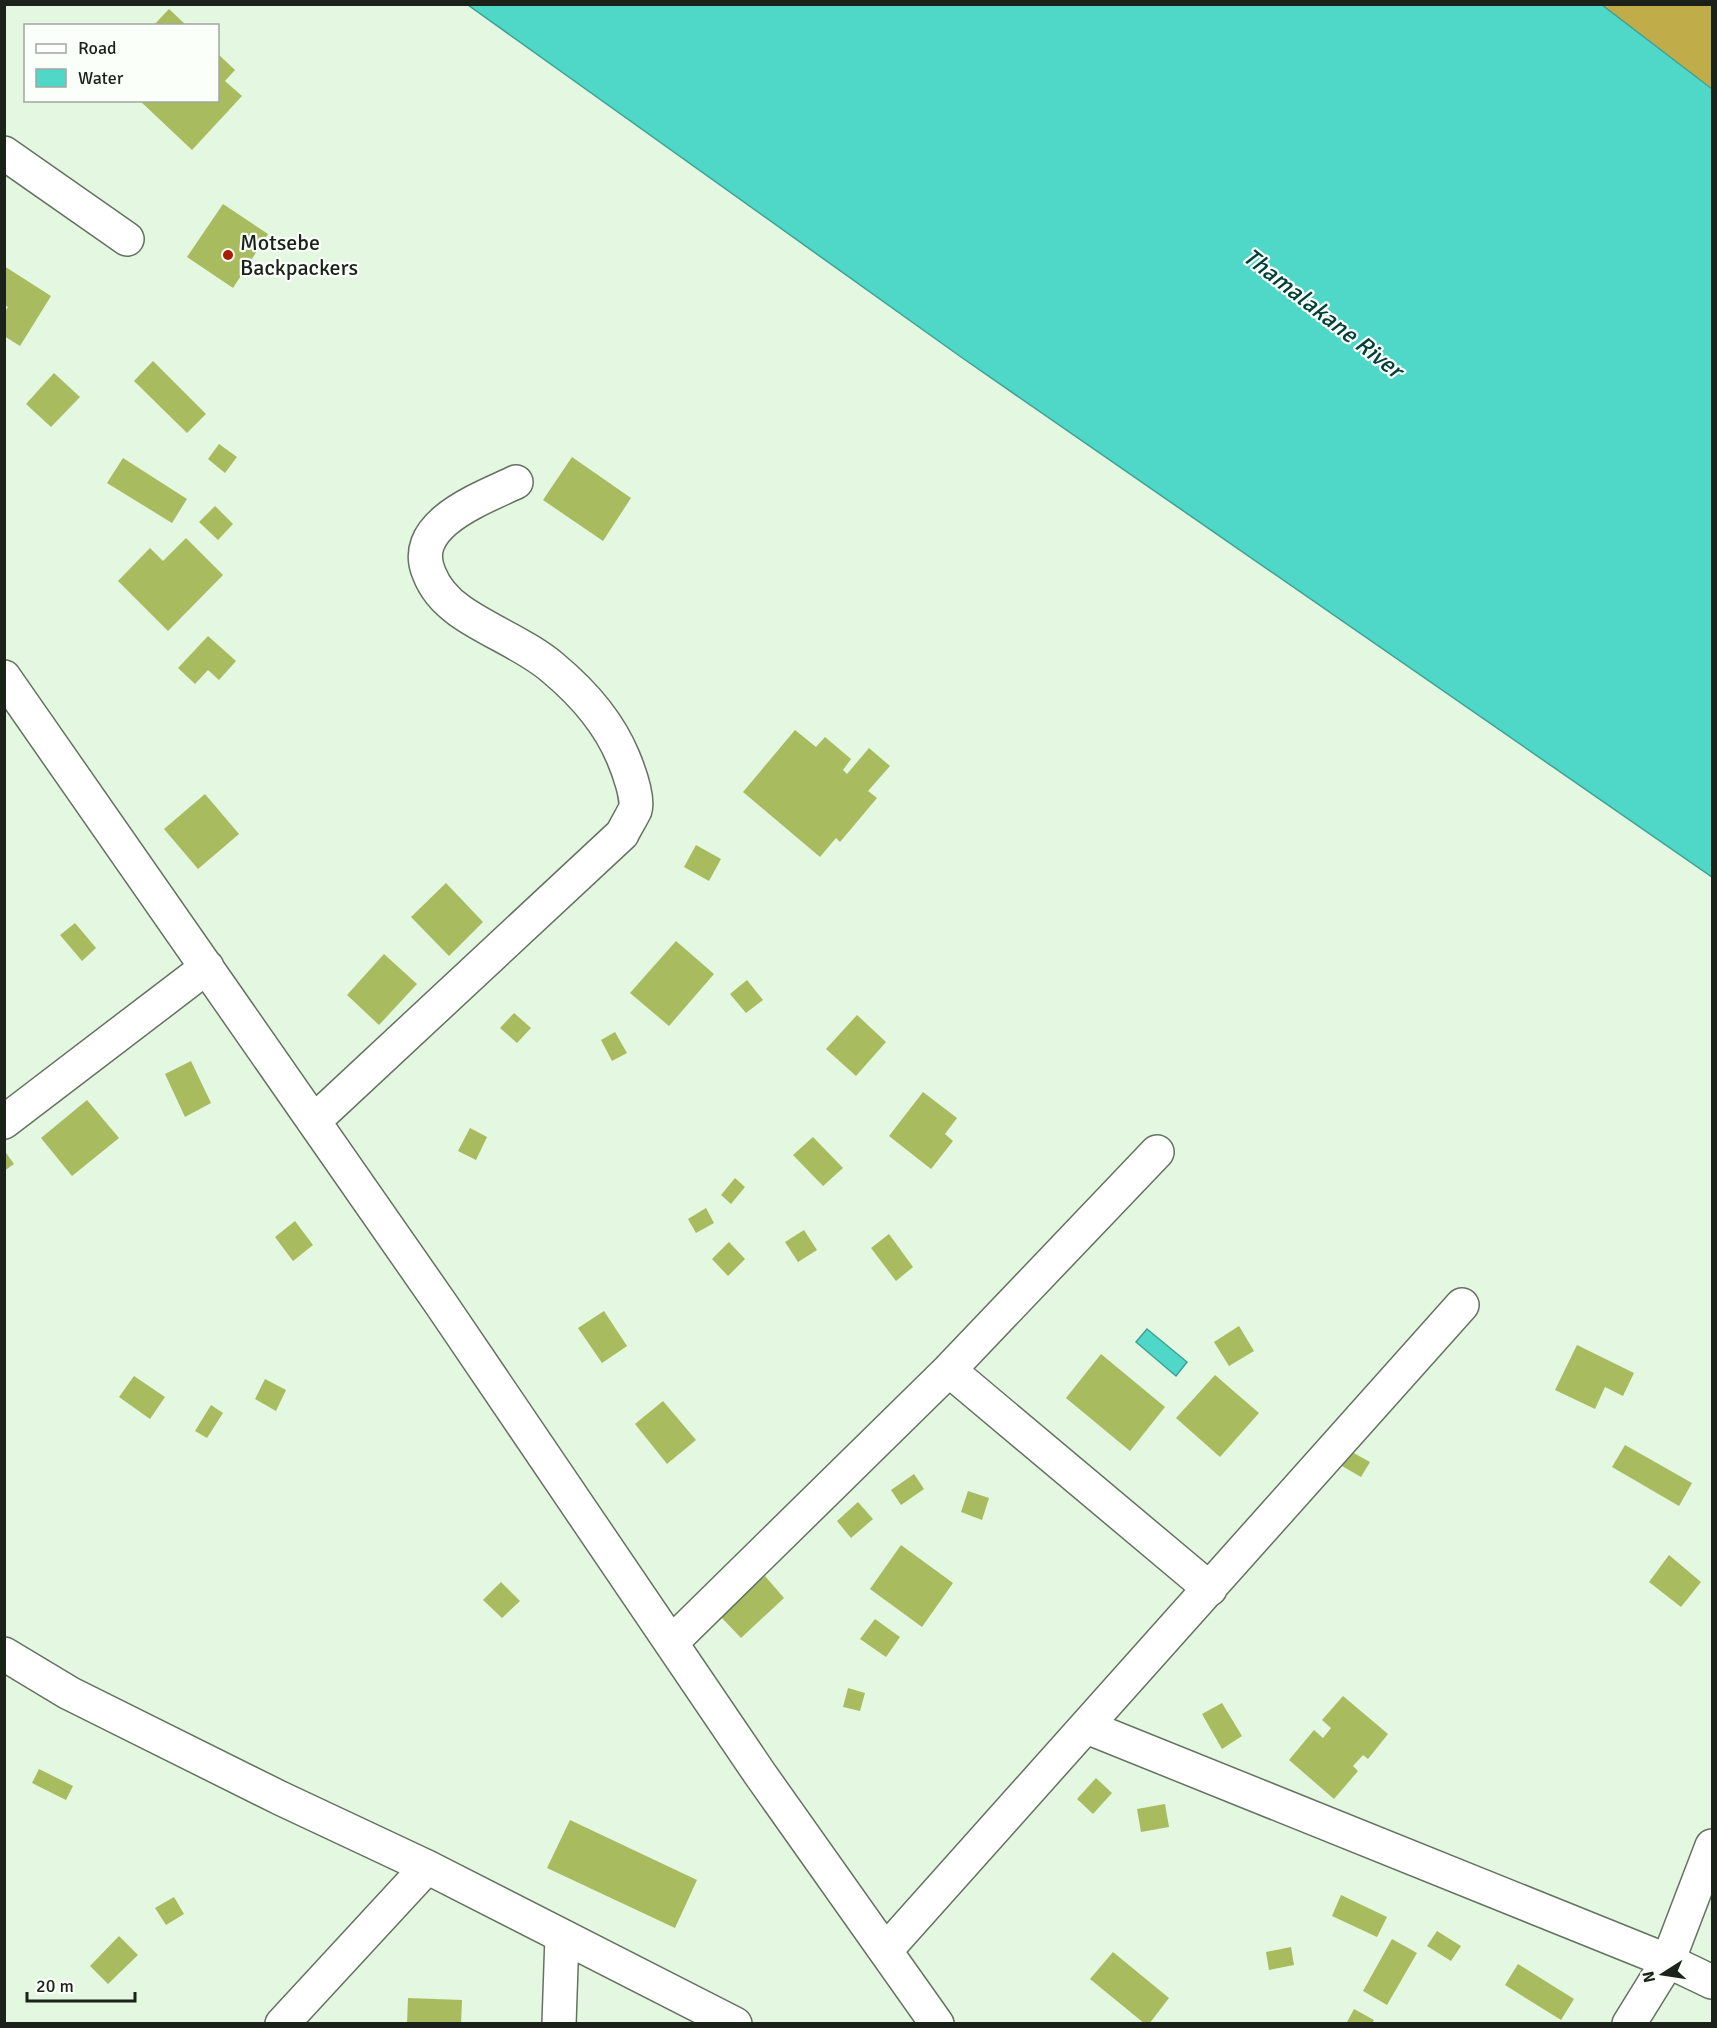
<svg xmlns="http://www.w3.org/2000/svg" width="1717" height="2028" viewBox="0 0 1717 2028" font-family="Signika,sans-serif">
<style>
.forest{fill:#c1ac4a}
.water{fill:#4fd8c8;stroke:#3fa194;stroke-width:1.5}
.building{fill:#a8bc5f}
.lines{fill:none;stroke-linecap:round;stroke-linejoin:round}
.minor-casing{stroke:#637360;stroke-width:36}
.minor{stroke:#fff;stroke-width:33}
.poi-dot{fill:#ab1c00;stroke:#fbfffa;stroke-width:2}
.labels{text-anchor:middle;dominant-baseline:central;stroke-width:4.5;stroke-linejoin:round;paint-order:stroke}
.poi-label{font-size:22px;fill:#1b221a;stroke:#fbfffa;text-anchor:start}
.water-label{font-size:24px;font-style:italic;fill:#004039;stroke:#fbfffa}
</style>
<rect width="100%" height="100%" fill="#e4f7e0"/>
<path class="forest" d="M1602,5H1712V89Z"/>
<path class="water" d="M468,5H1602L1712,89V877L961,357Z
M1147,1329L1187,1362L1176,1376L1136,1342Z"/>
<path class="building" d="M169,9L187,26H153Z
M218,54L235,70L225,81L242,96L192,150L139,100H218Z
M223,204L268,234L233,288L187,257Z
M4,266L51,296L20,346L4,336V312L8,307L4,305Z
M153,361L206,414L187,433L134,381Z
M54,373L80,397L51,427L26,404Z
M219,444L237,457L225,473L208,459Z
M572,457L631,498L603,541L543,500Z
M123,458L187,499L172,523L107,483Z
M215,506L233,524L218,540L199,522Z
M186,538L223,575L168,631L118,581L150,548L163,561Z
M208,636L236,661L219,680L208,670L195,684L178,668Z
M795,730L816,747L825,737L851,759L843,770L847,774L869,748L890,766L868,791L877,798L840,842L836,838L820,857L743,792Z
M205,794L239,834L198,869L164,829Z
M696,845L721,859L709,881L684,867Z
M446,883L483,922L449,956L411,917Z
M75,923L96,948L82,961L60,935Z
M676,941L714,974L669,1026L630,993Z
M384,954L417,984L379,1025L347,995Z
M747,980L763,1000L746,1013L730,994Z
M514,1013L531,1028L517,1043L500,1028Z
M857,1015L886,1042L856,1076L826,1049Z
M615,1032L627,1053L612,1061L601,1040Z
M191,1061L211,1103L185,1117L165,1074Z
M923,1092L957,1118L945,1134L953,1141L931,1169L889,1136Z
M87,1100L119,1138L72,1176L41,1138Z
M470,1128L487,1137L476,1160L458,1151Z
M813,1137L843,1168L823,1186L793,1155Z
M4,1150L14,1164L4,1171Z
M735,1178L745,1187L731,1204L721,1195Z
M706,1208L714,1223L696,1233L688,1219Z
M295,1221L313,1245L293,1261L275,1237Z
M804,1230L817,1250L798,1262L785,1242Z
M889,1234L913,1267L896,1281L871,1248Z
M729,1242L745,1259L728,1276L712,1259Z
M604,1311L627,1346L602,1363L578,1328Z
M1239,1326L1254,1351L1229,1366L1214,1342Z
M1577,1345L1634,1373L1623,1396L1605,1387L1595,1409L1555,1390Z
M1101,1354L1165,1407L1130,1451L1066,1398Z
M1215,1375L1259,1413L1220,1457L1176,1418Z
M134,1376L165,1397L150,1419L119,1397Z
M265,1379L286,1390L276,1411L255,1399Z
M663,1401L696,1440L667,1464L635,1424Z
M211,1405L223,1413L207,1438L195,1431Z
M1625,1445L1692,1483L1679,1506L1612,1467Z
M1350,1451L1370,1462L1361,1477L1342,1466Z
M914,1474L924,1489L901,1505L891,1490Z
M968,1491L989,1498L982,1520L961,1512Z
M858,1502L873,1519L851,1538L837,1521Z
M901,1545L953,1583L922,1627L870,1589Z
M1669,1555L1701,1582L1681,1607L1649,1582Z
M765,1576L784,1598L741,1638L721,1617Z
M501,1582L520,1601L502,1618L483,1600Z
M875,1619L900,1637L886,1657L860,1639Z
M848,1688L865,1693L860,1711L843,1707Z
M1343,1696L1388,1734L1368,1759L1363,1755L1353,1766L1358,1771L1334,1799L1289,1760L1314,1730L1323,1738L1331,1728L1322,1720Z
M1222,1703L1242,1736L1222,1749L1202,1714Z
M39,1769L73,1786L66,1800L32,1783Z
M1096,1778L1112,1793L1093,1814L1077,1799Z
M1165,1804L1169,1827L1141,1832L1137,1809Z
M570,1820L697,1880L675,1928L547,1868Z
M1341,1895L1387,1917L1377,1937L1332,1916Z
M174,1897L184,1914L166,1925L155,1908Z
M1437,1931L1461,1946L1451,1961L1427,1946Z
M119,1936L138,1955L108,1984L90,1966Z
M1392,1939L1417,1953L1387,2005L1363,1991Z
M1291,1947L1294,1965L1269,1970L1266,1952Z
M1113,1952L1169,1998L1149,2024H1145L1090,1979Z
M1518,1964L1574,1999L1561,2020L1505,1985Z
M408,1998L462,2000L461,2024H407Z
M1354,2009L1374,2020L1372,2024H1346Z"/>
<g class="lines">
<defs>
<path id="minor" d="M4,153L127,239
M4,677L441,1304L760,1774L937,2024
M314,1121L622,834C626,826 631,818 635,810C639,798 628,769 623,757C608,721 583,693 553,668C528,646 488,631 460,611C446,601 435,589 429,573C408,524 483,498 516,482
M4,1122L207,967
M949,1370L1210,1589
M671,1643L949,1370L1157,1152
M4,1654L69,1693L280,1798L427,1867L735,2024
M1087,1727L1668,1961L1712,1982
M886,1950L1462,1305
M282,2024L427,1867
M559,2024L562,1936
M1629,2024L1668,1961L1712,1846"/>
</defs>
<use href="#minor" class="minor-casing"/>
<use href="#minor" class="minor"/>
</g>
<circle class="poi-dot" cx="228" cy="255" r="6"/>
<g class="labels">
<g class="poi-label">
<text x="240" y="242">Motsebe<tspan x="240" dy="25">Backpackers</tspan></text>
</g>
<g class="water-label">
<text transform="translate(1323 313) rotate(38)">Thamalakane River</text>
</g>
</g>
<rect width="1717" height="2028" fill="none" stroke="#1b221a" stroke-width="12"/>
<rect x="24" y="24" width="195" height="78" fill="#fbfffa" stroke="#a1a7a0" stroke-width="1.5"/>
<rect x="36" y="44" width="30" height="9" fill="#ffffff" stroke="#a1a7a0" stroke-width="1.5"/>
<text x="78" y="54" font-size="18" fill="#1b221a">Road</text>
<rect x="36" y="69" width="30" height="18" fill="#4fd8c8" stroke="#a1a7a0" stroke-width="1.5"/>
<text x="78" y="84" font-size="18" fill="#1b221a">Water</text>
<g transform="translate(1663 1974) rotate(258)" stroke="#fbfffa" stroke-width="4.5" paint-order="stroke">
<path d="M0-4.5L10 22L0 15L-10 22Z" fill="#1b221a"/>
<text y="-9" font-size="16" font-weight="bold" text-anchor="middle" fill="#1b221a">N</text>
</g>
<path d="M27 1992v9h108v-9" fill="none" stroke="#1b221a" stroke-width="3"/>
<text x="36" y="1992" font-size="18" fill="#1b221a" stroke="#fbfffa" stroke-width="4.5" paint-order="stroke">20 m</text>
</svg>
